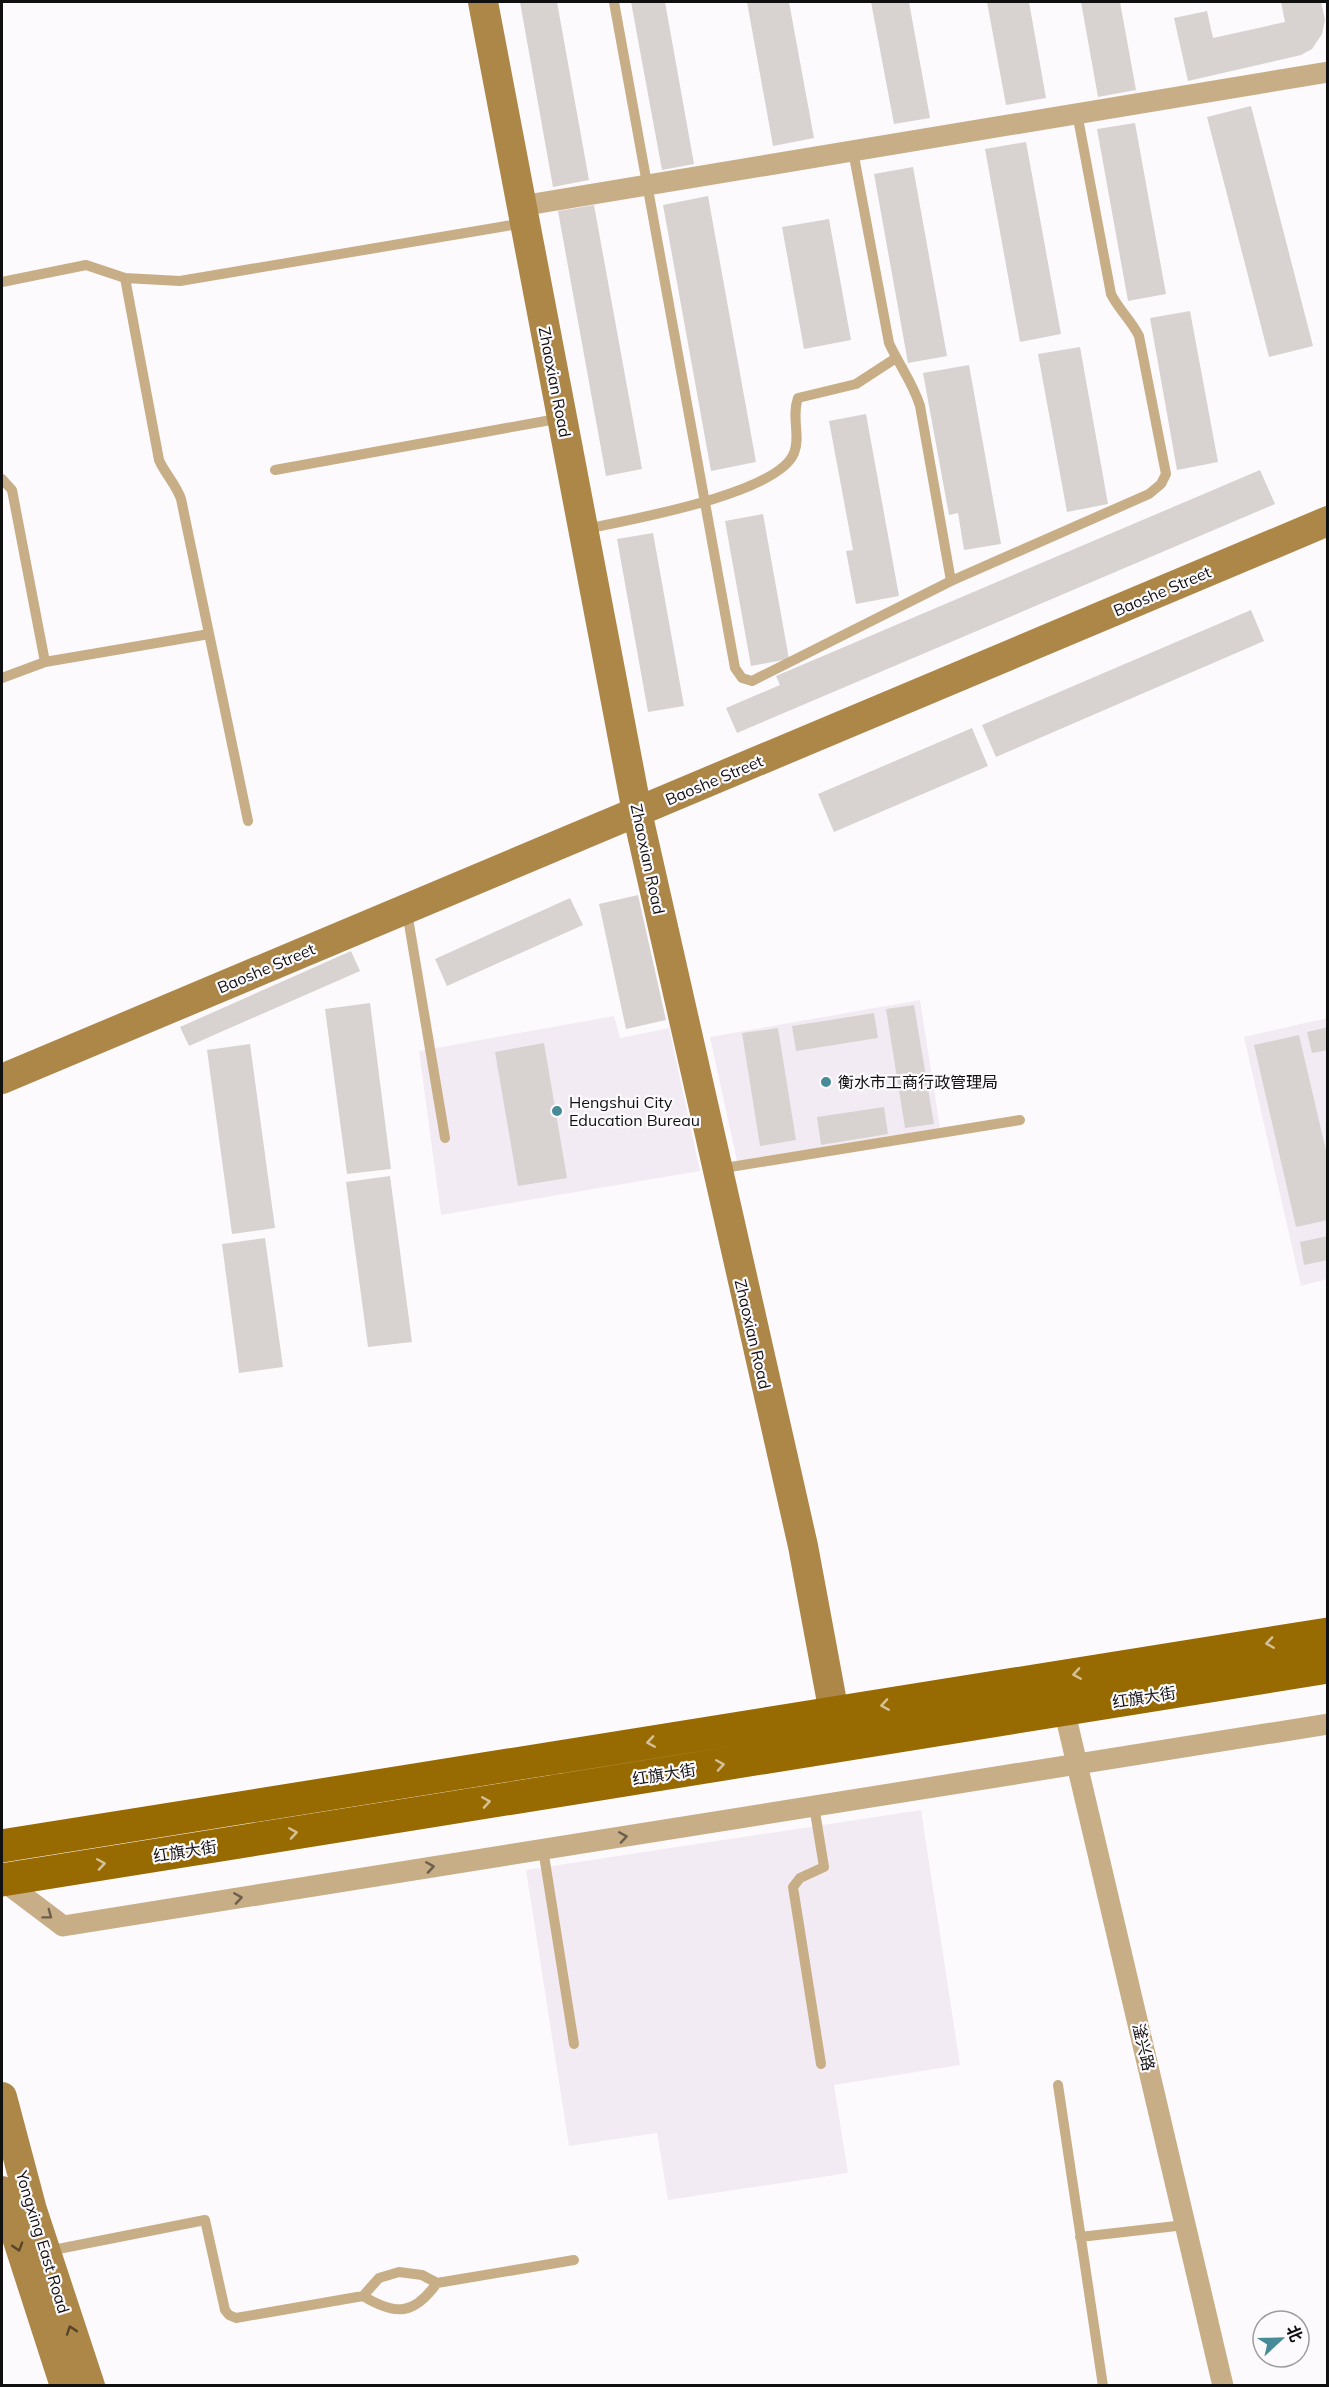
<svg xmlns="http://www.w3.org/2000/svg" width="1329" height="2387" viewBox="0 0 1329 2387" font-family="Mulish,'Noto Sans SC',sans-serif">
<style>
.built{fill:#f3ebf3}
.building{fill:#d8d3d1}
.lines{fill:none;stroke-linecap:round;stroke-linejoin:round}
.lane{stroke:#c7ae86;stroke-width:10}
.street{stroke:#c7ae86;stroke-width:21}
.secondary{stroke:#ac8748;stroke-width:30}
.primary{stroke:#986b02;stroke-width:33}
.oneway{stroke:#d5c199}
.oneway2{stroke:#6c5f4c}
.oneway3{stroke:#57462a}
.poi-dot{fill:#478b99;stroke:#fdfafd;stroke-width:2}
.labels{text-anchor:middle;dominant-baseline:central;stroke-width:4.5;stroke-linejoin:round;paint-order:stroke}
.street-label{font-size:16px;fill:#111011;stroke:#fdfafd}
.poi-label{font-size:16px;fill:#111011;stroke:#fdfafd;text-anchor:start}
</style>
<rect width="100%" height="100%" fill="#fdfafd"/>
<path class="built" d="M920,1000L940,1128L737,1161L710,1037Z
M614,1016L620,1038L669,1028L700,1171L441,1215L419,1051Z
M1327,1018V1279L1301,1286L1244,1037Z
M921,1810L960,2065L834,2085L848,2173L668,2200L657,2133L569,2146L526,1870Z"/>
<path class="building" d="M520,2H557L589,180L553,187Z
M631,2H665L694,164L662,170Z
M747,2H789L814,138L773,146Z
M871,2H909L930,118L894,124Z
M987,2H1029L1046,98L1006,105Z
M1081,2H1120L1136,90L1098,97Z
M1281,2H1321L1325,20L1322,34L1312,49L1301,55L1188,81L1174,18L1207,11L1213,38L1285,22Z
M1251,106L1313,346L1269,357L1207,117Z
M1135,123L1166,294L1128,301L1097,129Z
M1026,142L1061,334L1020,342L985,149Z
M913,167L947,356L908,363L874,174Z
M708,196L756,462L711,471L663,205Z
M594,205L642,469L606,476L558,211Z
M829,219L851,340L804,349L782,227Z
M1190,311L1218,462L1177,470L1150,318Z
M1080,347L1108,504L1067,512L1038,354Z
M969,365L1001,544L964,550L958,513L949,515L923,373Z
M866,414L899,596L856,604L846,551L853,550L829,421Z
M1260,470L1275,504L737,733L726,708L780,685L776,676Z
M763,514L789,659L751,666L725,521Z
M653,533L684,706L648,712L617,539Z
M1251,610L1264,641L996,757L982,725Z
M972,728L988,766L834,832L818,794Z
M638,895L666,1020L626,1029L599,904Z
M570,898L583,925L447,986L435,959Z
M351,951L360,971L189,1046L180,1027Z
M370,1003L391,1169L347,1174L325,1009Z
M914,1005L934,1124L905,1128L886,1009Z
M874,1013L878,1038L796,1051L792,1026Z
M1328,1027V1050L1312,1053L1307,1032Z
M778,1028L796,1140L760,1146L742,1033Z
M1299,1035L1328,1159V1220L1296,1227L1254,1045Z
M544,1043L567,1178L518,1186L495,1052Z
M250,1044L275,1228L232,1234L207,1050Z
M884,1107L888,1134L821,1145L817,1117Z
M390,1176L412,1342L368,1347L346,1182Z
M1328,1236V1260L1304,1265L1300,1242Z
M265,1238L283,1367L239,1373L222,1244Z"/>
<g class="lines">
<path class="lane" d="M614,2L735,668L742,678L752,681L951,581L1149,494L1161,484L1166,474L1139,336C1131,320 1119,310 1111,294L1077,113
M853,151L889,343C899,365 913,383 920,406L951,581
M125,278L159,460C165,474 176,484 181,499L248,821
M2,282L86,265L125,278L180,281L524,223
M275,470L562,418
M2,479L12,490L45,662
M586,529C628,520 778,494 794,453C801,436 791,418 798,398L856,384L896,358
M2,678L45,662L209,634
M407,912L445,1138
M718,1169L1020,1120
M814,1806L824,1867L800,1878L793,1887L821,2064
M543,1849L574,2044
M1058,2085L1103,2386
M1080,2237L1185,2225
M48,2251L205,2220L225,2310L229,2315L236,2318L363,2296L379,2278L399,2272L422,2275L437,2283L574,2260
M363,2296C396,2316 414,2315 437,2283"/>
<path class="street" d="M521,206L1328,72
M1064,1709L1223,2386
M2,1880L63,1926L1328,1724"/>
<path class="secondary" d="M483,2L637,812L803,1546L834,1713
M2,1079L1328,521
M2,2097L32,2210L90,2386
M2,2191L65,2386"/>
<path class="primary" d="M2,1846L1328,1634
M2,1880L1328,1667"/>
</g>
<defs><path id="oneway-chevron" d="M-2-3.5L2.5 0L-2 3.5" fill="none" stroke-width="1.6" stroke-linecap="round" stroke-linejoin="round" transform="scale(1.5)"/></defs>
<g class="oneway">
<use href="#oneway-chevron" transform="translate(1270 1643) rotate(171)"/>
<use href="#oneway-chevron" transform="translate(1077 1674) rotate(171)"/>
<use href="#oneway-chevron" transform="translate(885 1705) rotate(171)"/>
<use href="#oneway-chevron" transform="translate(651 1742) rotate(171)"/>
<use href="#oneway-chevron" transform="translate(720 1765) rotate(-9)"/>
<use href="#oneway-chevron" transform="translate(486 1802) rotate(-9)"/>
<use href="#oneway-chevron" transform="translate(293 1833) rotate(-9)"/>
<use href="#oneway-chevron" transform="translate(101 1864) rotate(-9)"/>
</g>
<g class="oneway2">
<use href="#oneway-chevron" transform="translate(623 1837) rotate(-9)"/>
<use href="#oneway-chevron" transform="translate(430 1867) rotate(-9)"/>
<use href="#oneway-chevron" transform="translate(238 1898) rotate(-9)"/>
<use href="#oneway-chevron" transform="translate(48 1915) rotate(37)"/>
</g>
<g class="oneway3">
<use href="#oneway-chevron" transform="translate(18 2247) rotate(73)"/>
<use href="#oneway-chevron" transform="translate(71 2330) rotate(-109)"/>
</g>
<g class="poi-dot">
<circle cx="826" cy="1082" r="6"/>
<circle cx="557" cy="1111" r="6"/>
</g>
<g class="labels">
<g class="street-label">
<text transform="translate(555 382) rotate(79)">Zhaoxian Road</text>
<text transform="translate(1162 591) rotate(-23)">Baoshe Street</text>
<text transform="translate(714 780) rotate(-23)">Baoshe Street</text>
<text transform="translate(648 859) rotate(78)">Zhaoxian Road</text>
<text transform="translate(266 968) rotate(-23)">Baoshe Street</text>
<text transform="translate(753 1334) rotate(77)">Zhaoxian Road</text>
<text transform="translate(1144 1697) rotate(-9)">红旗大街</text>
<text transform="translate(664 1774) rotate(-9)">红旗大街</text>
<text transform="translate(185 1851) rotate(-9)">红旗大街</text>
<text transform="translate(1144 2047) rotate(77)">滏兴路</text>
<text transform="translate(43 2242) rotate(73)">Yongxing East Road</text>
</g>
<g class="poi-label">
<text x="838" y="1082">衡水市工商行政管理局</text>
<text x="569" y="1102">Hengshui City<tspan x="569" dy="18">Education Bureau</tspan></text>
</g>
</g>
<rect width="1329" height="2387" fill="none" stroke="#111011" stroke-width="6"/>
<g transform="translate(1281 2339) rotate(68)"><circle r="28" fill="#fdfafd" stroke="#9f9c9f" stroke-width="1.5"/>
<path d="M0-4.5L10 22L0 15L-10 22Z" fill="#478b99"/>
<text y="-9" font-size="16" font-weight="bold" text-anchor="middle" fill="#111011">北</text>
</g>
</svg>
